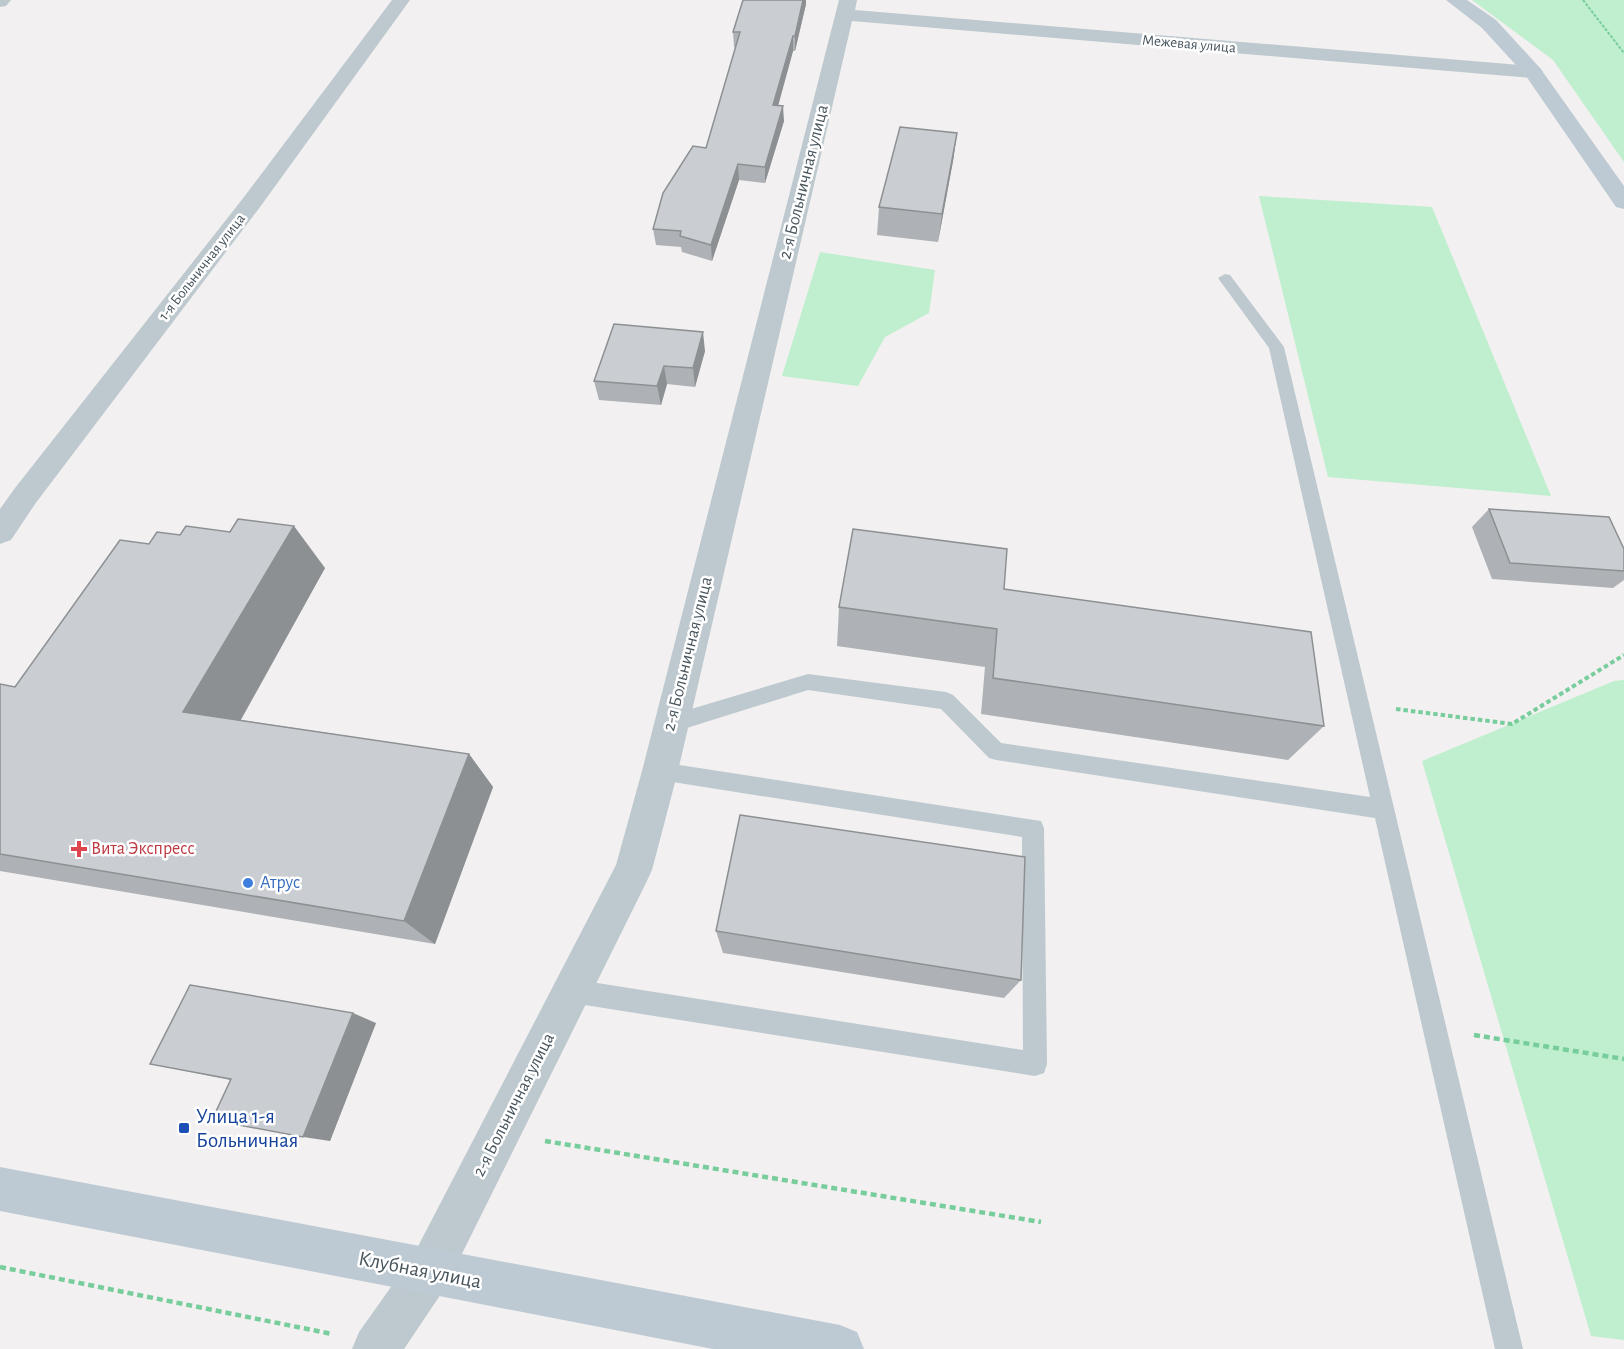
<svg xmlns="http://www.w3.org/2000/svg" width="1624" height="1349" viewBox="0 0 1624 1349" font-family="'Alegreya Sans',sans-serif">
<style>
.green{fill:#bfefce}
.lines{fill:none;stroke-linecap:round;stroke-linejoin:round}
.path-far2{stroke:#77cd9c;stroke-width:2;stroke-dasharray:3 1.5;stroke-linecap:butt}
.path-far1{stroke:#77cd9c;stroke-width:4;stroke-dasharray:4.5 3;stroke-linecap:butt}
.path{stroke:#77cd9c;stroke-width:4.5;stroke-dasharray:6 4;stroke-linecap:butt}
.lane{fill:#bec9cf;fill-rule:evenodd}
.street{fill:#bec9cf;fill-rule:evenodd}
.secondary{fill:#becad3;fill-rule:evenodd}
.wall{fill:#aeb1b5}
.shaded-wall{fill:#8d9093}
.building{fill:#caced2;stroke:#8d9093;stroke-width:1.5}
.health-dot{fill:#e0444e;stroke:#fff;stroke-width:2}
.shop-dot{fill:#3f7fe0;stroke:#fff;stroke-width:2}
.transit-dot{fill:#1a4fb4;stroke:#fff;stroke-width:2}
.labels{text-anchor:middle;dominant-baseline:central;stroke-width:5;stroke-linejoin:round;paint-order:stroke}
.far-street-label{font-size:15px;fill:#48555d;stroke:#fff}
.street-label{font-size:18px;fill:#48555d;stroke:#fff}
.health-label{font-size:18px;fill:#be3a42;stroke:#fff;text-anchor:start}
.shop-label{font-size:18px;fill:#366cbe;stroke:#fff;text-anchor:start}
.near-transit-label{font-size:21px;fill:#164399;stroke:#fff;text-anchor:start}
.near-street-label{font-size:21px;fill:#48555d;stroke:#fff}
</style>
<rect width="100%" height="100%" fill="#f2f0f0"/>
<path class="green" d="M1472,0H1624V162L1553,60Z
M1259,196L1432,207L1551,496L1328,477Z
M820,252L935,270L929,313L885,337L858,386L782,376Z
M1624,680V1340L1591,1336L1422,761L1614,681Z"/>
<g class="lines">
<path class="path-far2" d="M1583,0L1624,53"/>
<path class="path-far1" d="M1396,709L1512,724L1624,655"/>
<path class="path" d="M1474,1035L1624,1059
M545,1141L1041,1222
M0,1267L332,1334"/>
<path class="lane" d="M1225,274L1230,275L1284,347L1523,1349H1495L1375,818L996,760L989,758L941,709L808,690L671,733L664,730L661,724L664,718L671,715L808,674L946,692L953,695L1001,743L1370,797L1269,348L1218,278Z
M660,762L1041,821L1044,828L1047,1064L1044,1073L1035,1076L572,1003L564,999L560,991L564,983L572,979L1023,1050L1022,837L660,780L653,778L650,771L653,764Z"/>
<path class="street" d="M0,0H11L6,6L0,7Z
M392,0H410L260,207L35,504L11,540L0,544V509L15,488L244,197Z
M839,0H857L855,10L1533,66L1540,68L1543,72L1540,76L1533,78L852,21L678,771L652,870L646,883L445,1288L404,1349H352L359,1332L413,1256L616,865L642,771Z"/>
<path class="secondary" d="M1446,0H1467L1496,20L1540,68L1624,186V209L1616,207L1526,76L1482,28Z
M0,1167L840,1325L857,1332L864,1349H713L0,1211Z"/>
</g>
<path class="wall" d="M743,0H806V4L795,51H793L778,105L784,121L765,183L739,180L712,261L682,252L681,247L656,245L653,229L706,148L736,47H734L733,32Z
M957,133L953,161L938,242L877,235L879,207Z
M705,351L695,387L667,384L661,405L599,400L594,381Z
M1489,509L1624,549V580L1613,588L1492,579L1472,527Z
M180,535L325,568L241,720L469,754L493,787L435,944L0,871V684L15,687L149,544Z
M1004,589L1324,726L1288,760L981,714L985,667L837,646L839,607Z
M716,931L1021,980L1004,998L723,953Z
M376,1023L330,1141L230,1080L150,1064Z"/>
<path class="shaded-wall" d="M802,0H806V4L795,51V36Z
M793,36V51L774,121L773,105Z
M783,106L784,121L765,183V167Z
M957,133L953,161L938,242L942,214Z
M738,164L739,180L712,261L711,245Z
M703,332L705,351L695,387L693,368Z
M664,366L667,384L661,405L657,386Z
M294,526L325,568L226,746L183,712Z
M469,754L493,787L435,944L404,921Z
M353,1013L376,1023L330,1141L303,1137Z"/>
<path class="building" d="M743,0H803L795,36H793L773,105L783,106L765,167L738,164L711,245L680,236L681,231L653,229L663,193L693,146L706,148L740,32H733Z
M900,127L957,133L942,214L879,207Z
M614,324L703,332L693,368L664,366L657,386L594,381Z
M1489,509L1609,517L1624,549V571L1510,563Z
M238,519L294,526L183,712L469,754L404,921L0,854V684L15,687L120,540L149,544L157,532L180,535L186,526L230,532Z
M853,529L1007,549L1004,589L1311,632L1324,726L993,678L997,629L839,607Z
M740,815L1025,857L1021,980L716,931Z
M190,985L353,1013L303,1137L212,1120L231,1079L150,1064Z"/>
<path class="health-dot" d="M76 840h6v6h6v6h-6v6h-6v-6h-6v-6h6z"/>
<circle class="shop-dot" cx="248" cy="883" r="6"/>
<rect class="transit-dot" x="178" y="1122" width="12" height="12" rx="3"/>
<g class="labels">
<g class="far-street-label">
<text transform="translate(1189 44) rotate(5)">Межевая улица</text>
<text transform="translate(202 267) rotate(-52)">1-я Больничная улица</text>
</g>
<g class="street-label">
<text transform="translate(804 182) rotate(-76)">2-я Больничная улица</text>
<text transform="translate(688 654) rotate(-76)">2-я Больничная улица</text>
<text transform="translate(514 1105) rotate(-63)">2-я Больничная улица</text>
</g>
<g class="health-label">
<text x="91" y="849">Вита Экспресс</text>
</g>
<g class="shop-label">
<text x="260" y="883">Атрус</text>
</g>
<g class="near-transit-label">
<text x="196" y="1116">Улица 1-я<tspan x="196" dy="24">Больничная</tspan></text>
</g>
<g class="near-street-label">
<text transform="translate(420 1270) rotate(11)">Клубная улица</text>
</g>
</g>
</svg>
